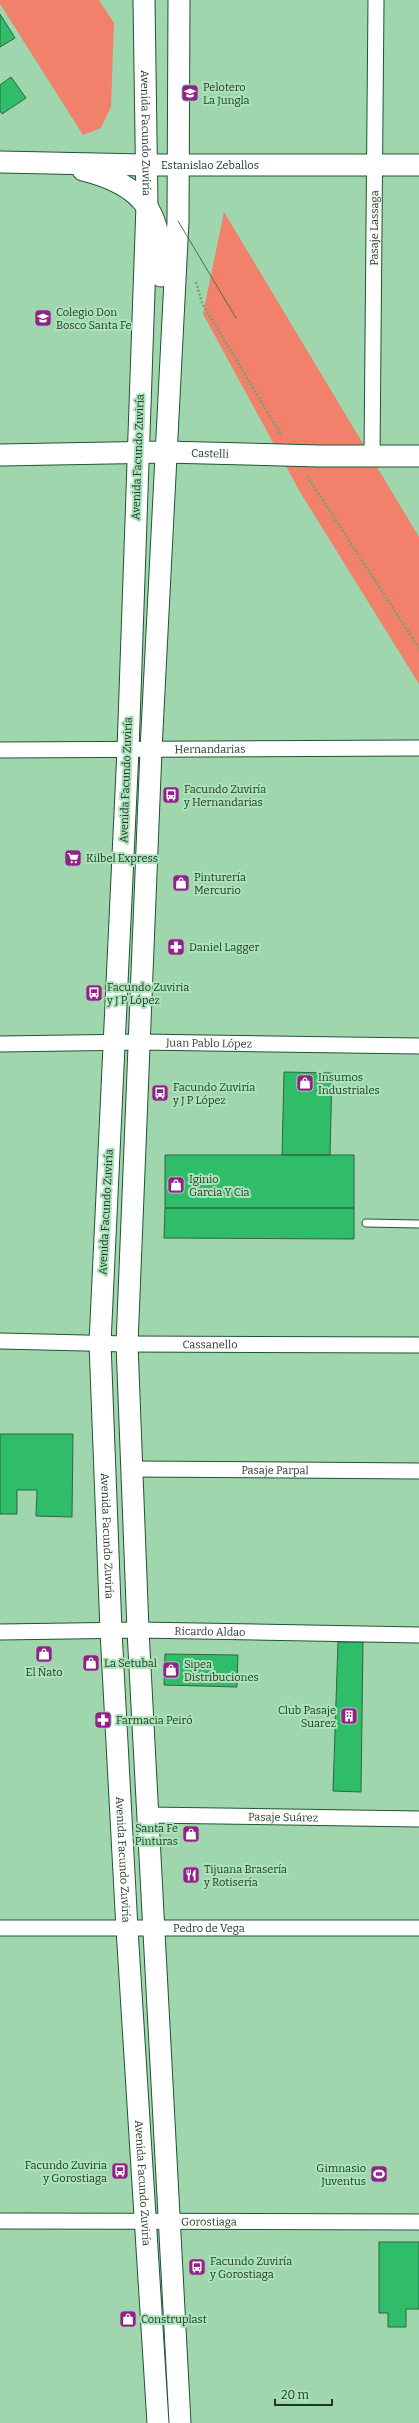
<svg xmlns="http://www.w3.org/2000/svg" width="419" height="2423" viewBox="0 0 419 2423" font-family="Bitter,serif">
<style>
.green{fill:#f1816b}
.building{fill:#30bd69;stroke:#326542}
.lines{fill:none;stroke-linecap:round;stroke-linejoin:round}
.service-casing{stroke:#215432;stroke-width:9}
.minor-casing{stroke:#215432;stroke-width:17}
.secondary-casing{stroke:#215432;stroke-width:23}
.path{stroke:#74a07f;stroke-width:2.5;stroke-dasharray:2 2;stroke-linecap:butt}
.service{stroke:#fff;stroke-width:7}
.minor{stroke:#fff;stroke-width:15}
.secondary{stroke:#fff;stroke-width:21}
.tram{stroke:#4c6e55;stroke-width:1}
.labels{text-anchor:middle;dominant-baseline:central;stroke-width:4;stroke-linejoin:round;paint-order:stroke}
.poi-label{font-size:11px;fill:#1e3424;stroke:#ace3ba;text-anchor:start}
.street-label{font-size:11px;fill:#1e3424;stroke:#ace3ba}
</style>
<rect width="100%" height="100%" fill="#9fd6ad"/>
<path class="green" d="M0,0H99L114,23L111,107L101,128L83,135L0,4Z
M224,212L419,537V684L300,492L203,314Z"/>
<path class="building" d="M0,14L15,38L0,47Z
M11,77L26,98L2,114L0,111V85Z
M284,1072L332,1073L330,1155H282Z
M165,1155H354V1208H165Z
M165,1208H354V1239L164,1238Z
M0,1434H73L72,1517L36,1516L37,1490H17V1514H0Z
M338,1642H363L361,1792L333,1791Z
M165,1654L238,1655L237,1687L164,1685Z
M379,2242H419V2309H406V2327H388V2313H379Z"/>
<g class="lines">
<defs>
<path id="service" d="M366,1223L419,1224"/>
<g id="minor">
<path id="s1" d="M372,456L376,0"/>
<path id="s2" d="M0,750L419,748"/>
<path id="s3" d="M0,1044L140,1042L419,1046"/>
<path id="s4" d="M0,1341L127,1344L419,1345"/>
<path id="s5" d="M131,1469L419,1471"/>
<path id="s6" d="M0,1632L138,1630L419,1635"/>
<path id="s7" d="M147,1815L419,1819"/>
<path id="s8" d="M0,1928H419"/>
<path id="s9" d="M0,2221L419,2222"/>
</g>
<g id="secondary">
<path id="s10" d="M144,0L147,205L128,750L100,1343L111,1631L127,1929L158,2423"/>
<path d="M179,0L178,221L151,750L127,1344L138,1630L180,2423"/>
<path id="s11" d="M0,162L145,165H419"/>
<path d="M83,170C145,185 163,214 161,276"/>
<path id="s12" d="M0,455L165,452L319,456H419"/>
</g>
</defs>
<use href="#service" class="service-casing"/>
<use href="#minor" class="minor-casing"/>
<use href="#secondary" class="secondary-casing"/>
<path class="path" d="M196,282L202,303L282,436
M307,476L419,648"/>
<use href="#service" class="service"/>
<use href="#minor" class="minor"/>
<use href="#secondary" class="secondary"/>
<path class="tram" d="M178,221L236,318"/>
</g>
<defs>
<symbol id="school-square" viewBox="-11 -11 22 22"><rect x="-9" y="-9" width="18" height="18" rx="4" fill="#902386" stroke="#ace3ba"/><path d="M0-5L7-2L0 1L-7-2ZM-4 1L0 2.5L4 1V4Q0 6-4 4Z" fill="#fff"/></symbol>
<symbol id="bus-square" viewBox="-11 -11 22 22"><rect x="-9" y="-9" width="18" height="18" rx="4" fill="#902386" stroke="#ace3ba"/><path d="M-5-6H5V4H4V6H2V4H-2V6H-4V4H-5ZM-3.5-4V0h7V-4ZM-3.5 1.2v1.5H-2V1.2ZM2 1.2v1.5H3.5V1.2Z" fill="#fff"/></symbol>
<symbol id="supermarket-square" viewBox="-11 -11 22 22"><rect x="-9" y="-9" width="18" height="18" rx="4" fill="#902386" stroke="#ace3ba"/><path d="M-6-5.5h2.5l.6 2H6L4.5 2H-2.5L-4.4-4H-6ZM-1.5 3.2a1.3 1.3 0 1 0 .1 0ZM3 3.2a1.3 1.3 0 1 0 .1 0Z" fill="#fff"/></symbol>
<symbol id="shop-square" viewBox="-11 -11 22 22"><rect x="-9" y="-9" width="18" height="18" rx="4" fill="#902386" stroke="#ace3ba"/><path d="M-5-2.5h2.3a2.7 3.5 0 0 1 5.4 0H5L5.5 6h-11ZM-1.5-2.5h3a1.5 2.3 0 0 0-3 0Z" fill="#fff"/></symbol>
<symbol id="pharmacy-square" viewBox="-11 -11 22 22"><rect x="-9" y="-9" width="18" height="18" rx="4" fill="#902386" stroke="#ace3ba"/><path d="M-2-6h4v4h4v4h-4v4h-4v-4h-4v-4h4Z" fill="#fff"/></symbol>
<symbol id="building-square" viewBox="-11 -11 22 22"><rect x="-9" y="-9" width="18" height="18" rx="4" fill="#902386" stroke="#ace3ba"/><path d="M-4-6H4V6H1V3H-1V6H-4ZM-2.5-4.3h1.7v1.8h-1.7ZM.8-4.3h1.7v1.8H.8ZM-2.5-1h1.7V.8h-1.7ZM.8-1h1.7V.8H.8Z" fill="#fff"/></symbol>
<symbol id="restaurant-square" viewBox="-11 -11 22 22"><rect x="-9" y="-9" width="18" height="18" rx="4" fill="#902386" stroke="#ace3ba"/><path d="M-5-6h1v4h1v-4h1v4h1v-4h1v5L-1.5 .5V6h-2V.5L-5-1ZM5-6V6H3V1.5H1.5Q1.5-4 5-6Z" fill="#fff"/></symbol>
<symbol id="stadium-square" viewBox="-11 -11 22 22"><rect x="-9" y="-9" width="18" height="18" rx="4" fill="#902386" stroke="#ace3ba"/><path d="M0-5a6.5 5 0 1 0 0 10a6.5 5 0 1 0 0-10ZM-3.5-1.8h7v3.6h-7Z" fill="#fff"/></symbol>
</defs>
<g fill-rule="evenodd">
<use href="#school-square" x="180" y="83" width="20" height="20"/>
<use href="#school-square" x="33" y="308" width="20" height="20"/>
<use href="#bus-square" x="161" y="785" width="20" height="20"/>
<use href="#supermarket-square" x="63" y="848" width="20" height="20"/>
<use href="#shop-square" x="171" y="873" width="20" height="20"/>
<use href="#pharmacy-square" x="166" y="937" width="20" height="20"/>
<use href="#bus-square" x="84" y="983" width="20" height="20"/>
<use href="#shop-square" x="295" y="1073" width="20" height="20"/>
<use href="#bus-square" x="150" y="1083" width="20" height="20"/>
<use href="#shop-square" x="166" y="1175" width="20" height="20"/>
<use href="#shop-square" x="34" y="1644" width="20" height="20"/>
<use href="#shop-square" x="81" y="1653" width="20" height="20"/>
<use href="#shop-square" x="161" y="1660" width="20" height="20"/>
<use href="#building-square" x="339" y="1706" width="20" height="20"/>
<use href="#pharmacy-square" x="93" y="1710" width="20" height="20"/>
<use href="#shop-square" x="181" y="1824" width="20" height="20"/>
<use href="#restaurant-square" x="181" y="1865" width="20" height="20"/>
<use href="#bus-square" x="110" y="2161" width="20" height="20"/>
<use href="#stadium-square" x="369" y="2164" width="20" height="20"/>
<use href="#bus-square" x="187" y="2257" width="20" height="20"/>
<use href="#shop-square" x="118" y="2309" width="20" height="20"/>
</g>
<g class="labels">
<g class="poi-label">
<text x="203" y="87">Pelotero<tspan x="203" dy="13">La Jungla</tspan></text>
<text x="56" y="312">Colegio Don<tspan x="56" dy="13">Bosco Santa Fe</tspan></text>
<text x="184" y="789">Facundo Zuviría<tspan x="184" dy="13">y Hernandarias</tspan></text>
<text x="86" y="858">Kilbel Express</text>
<text x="194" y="877">Pinturería<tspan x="194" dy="13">Mercurio</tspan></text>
<text x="189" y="947">Daniel Lagger</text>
<text x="107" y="987">Facundo Zuviria<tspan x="107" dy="13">y J P López</tspan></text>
<text x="318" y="1077">Insumos<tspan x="318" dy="13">Industriales</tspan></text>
<text x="173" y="1087">Facundo Zuviría<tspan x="173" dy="13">y J P López</tspan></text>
<text x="189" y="1179">Iginio<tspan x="189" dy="13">Garcia Y Cia</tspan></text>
<text x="104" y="1663">La Setubal</text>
<text x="184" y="1664">Sipea<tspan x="184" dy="13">Distribuciones</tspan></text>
<text x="44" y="1672" text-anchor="middle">El Ñato</text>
<text x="336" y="1710" text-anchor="end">Club Pasaje<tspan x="336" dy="13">Suarez</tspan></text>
<text x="116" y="1720">Farmacia Peiró</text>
<text x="178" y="1828" text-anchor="end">Santa Fe<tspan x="178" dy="13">Pinturas</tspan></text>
<text x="204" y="1869">Tijuana Brasería<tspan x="204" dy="13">y Rotisería</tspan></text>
<text x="107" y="2165" text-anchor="end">Facundo Zuviria<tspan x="107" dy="13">y Gorostiaga</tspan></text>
<text x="366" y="2168" text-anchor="end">Gimnasio<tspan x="366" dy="13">Juventus</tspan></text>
<text x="210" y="2261">Facundo Zuviría<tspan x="210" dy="13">y Gorostiaga</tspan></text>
<text x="141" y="2319">Construplast</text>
</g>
<g class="street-label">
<text stroke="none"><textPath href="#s10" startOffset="133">Avenida Facundo Zuviría</textPath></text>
<text stroke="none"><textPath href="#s11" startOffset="210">Estanislao Zeballos</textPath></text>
<text stroke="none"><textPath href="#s1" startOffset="228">Pasaje Lassaga</textPath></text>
<text stroke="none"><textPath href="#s12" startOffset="210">Castelli</textPath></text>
<text transform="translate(138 457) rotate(-88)">Avenida Facundo Zuviría</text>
<text stroke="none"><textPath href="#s2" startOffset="210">Hernandarias</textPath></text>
<text transform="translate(126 780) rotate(-88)">Avenida Facundo Zuviría</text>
<text stroke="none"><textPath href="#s3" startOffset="209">Juan Pablo López</textPath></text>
<text transform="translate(106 1212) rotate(-87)">Avenida Facundo Zuviría</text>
<text stroke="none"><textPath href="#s4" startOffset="210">Cassanello</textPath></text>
<text stroke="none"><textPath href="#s5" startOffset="144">Pasaje Parpal</textPath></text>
<text stroke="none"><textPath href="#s10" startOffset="1537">Avenida Facundo Zuviría</textPath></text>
<text stroke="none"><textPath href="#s6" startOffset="210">Ricardo Aldao</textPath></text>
<text stroke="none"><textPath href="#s7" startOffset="136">Pasaje Suárez</textPath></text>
<text stroke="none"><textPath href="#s10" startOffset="1861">Avenida Facundo Zuviría</textPath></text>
<text stroke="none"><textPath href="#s8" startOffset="209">Pedro de Vega</textPath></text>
<text stroke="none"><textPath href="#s10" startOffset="2185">Avenida Facundo Zuviría</textPath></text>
<text stroke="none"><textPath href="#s9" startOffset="209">Gorostiaga</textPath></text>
</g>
</g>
<path d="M275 2399v6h57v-6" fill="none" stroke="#1e3424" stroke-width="2"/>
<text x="281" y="2399" font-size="12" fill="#1e3424" stroke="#ace3ba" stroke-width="3" paint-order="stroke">20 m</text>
</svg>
